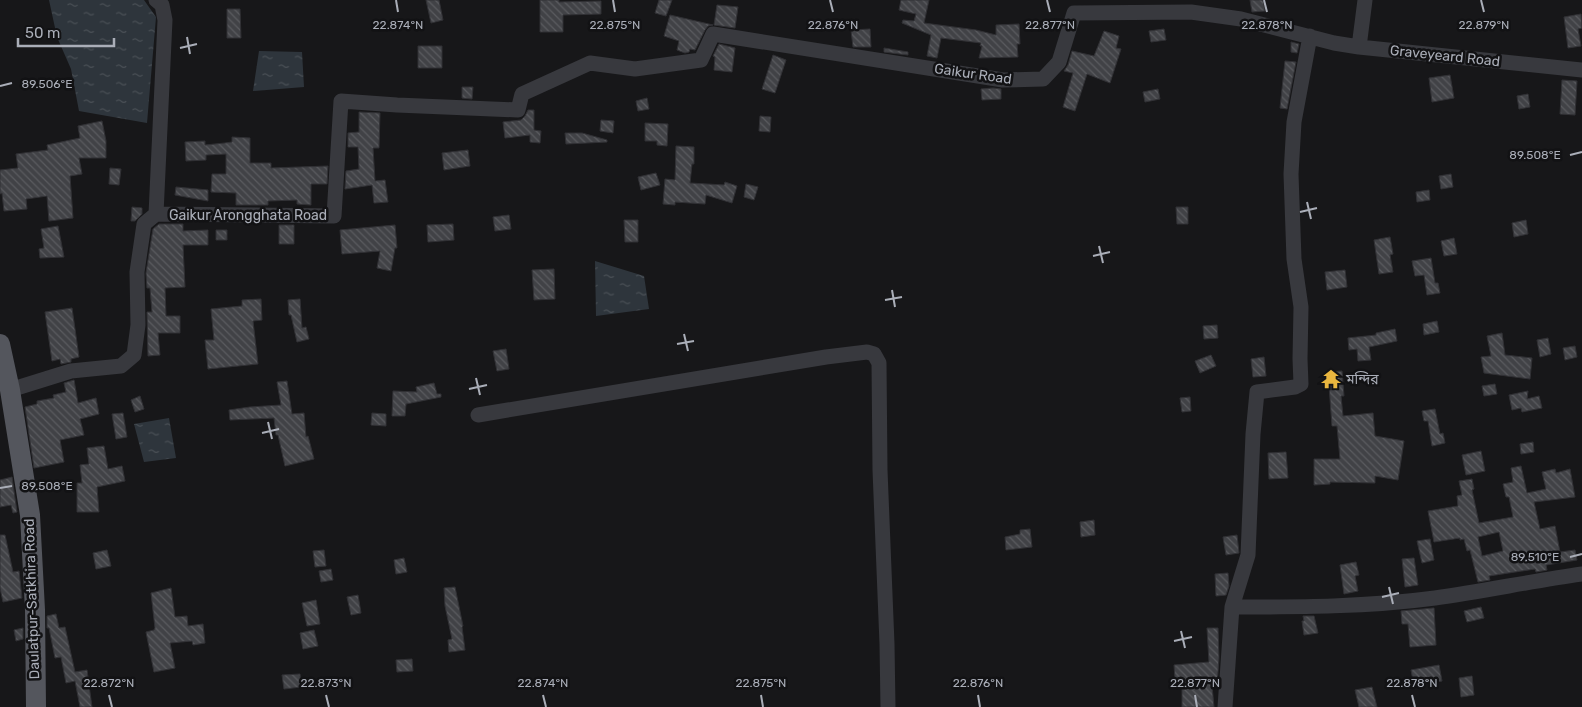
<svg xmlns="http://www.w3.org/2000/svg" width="1582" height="707" viewBox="0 0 1582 707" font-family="Rubik,'Noto Sans Bengali',sans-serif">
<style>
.water{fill:url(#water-ripples)}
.building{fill:url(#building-back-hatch);stroke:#313135;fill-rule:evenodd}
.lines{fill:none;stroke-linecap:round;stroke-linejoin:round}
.minor{stroke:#38393e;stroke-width:15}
.major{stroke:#54565d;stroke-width:20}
.ticks{fill:none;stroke:#aaaeb8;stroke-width:2}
.labels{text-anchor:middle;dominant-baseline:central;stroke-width:5;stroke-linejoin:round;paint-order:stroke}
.street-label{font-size:14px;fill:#aaaeb8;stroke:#121214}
.poi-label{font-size:14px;fill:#aaaeb8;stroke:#121214;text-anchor:start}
.ticks-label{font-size:12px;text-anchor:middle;fill:#aaaeb8;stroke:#121214;stroke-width:5;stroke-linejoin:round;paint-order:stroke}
</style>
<defs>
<pattern id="water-ripples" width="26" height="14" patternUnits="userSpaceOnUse" patternTransform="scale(1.25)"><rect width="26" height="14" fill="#2e353c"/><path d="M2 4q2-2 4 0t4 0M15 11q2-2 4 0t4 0" fill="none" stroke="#4a5056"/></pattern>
<pattern id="building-back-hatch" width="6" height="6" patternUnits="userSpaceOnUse" patternTransform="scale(1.25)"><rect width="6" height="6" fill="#414246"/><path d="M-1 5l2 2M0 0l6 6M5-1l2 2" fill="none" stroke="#5a5b5f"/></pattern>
</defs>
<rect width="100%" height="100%" fill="#171719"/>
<path class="water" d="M49,0H144L156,17L147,123L79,111L71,69L57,37Z
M259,51L302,52L304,87L253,91Z
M595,261L644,276L649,309L596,316Z
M169,418L176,458L144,462L134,424Z"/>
<path class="building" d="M426,0H439L443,20L431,23Z
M540,0H559V2L601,1V14L563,15V32H540Z
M659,0H672L666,16L655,13Z
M901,0H929L924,23L976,30L996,35V25L1019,24L1020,44H1017L1018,57L979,58L982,46H980L981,43L941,38L937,58L927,56L931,35L902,23L903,20L914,21L916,14L899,10Z
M1250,0H1263L1265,11L1252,12Z
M717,5L738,7L735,28L714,25Z
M227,9H240L241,38H227Z
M1581,14L1582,28L1578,29L1581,46L1568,48L1564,17Z
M670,15L713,25L708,26L705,30L695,50L690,49L689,52L685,53L677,50L679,41L664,36Z
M870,29L871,47H853L851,30Z
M1164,29L1166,40L1151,42L1149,31Z
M1104,31L1119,36L1116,48L1121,49L1110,83L1087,74L1075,111L1063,107L1073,73L1064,71L1068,65L1072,51L1094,56Z
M1291,42L1299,44L1297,53L1291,52Z
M719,44L735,48L732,72L714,70L715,57L713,56Z
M418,46H442V68H418Z
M884,48L908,52V55L884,52Z
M773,55L786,60L775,93L762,89Z
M1285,61L1296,62L1287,109L1280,108Z
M1450,75L1454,98L1432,102L1429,78Z
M1562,80L1577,81L1575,115L1560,114Z
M462,87H473L472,99L462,98Z
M993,88L1001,89V99L982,100L981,89Z
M1158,89L1160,99L1145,102L1143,92Z
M1528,94L1530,107L1519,109L1517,96Z
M647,98L649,109L638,111L636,101Z
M528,110H534V130L541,131L540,143L530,142V135L505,138L503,122L521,120L525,116Z
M359,112L380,113L379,148H373L375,181L385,180L388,202L374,203L372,185L345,189L346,171L359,169L358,147H348V133L359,132Z
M760,116L771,117L770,132L759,131Z
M601,120L614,121L613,133L600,131Z
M102,121L106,141V158H79L82,174L70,176L73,218L49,221L47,196L26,199L27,209L4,211L2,193L0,194V170L18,168L16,154L48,150L47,145L80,138L78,126Z
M645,123L668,124L667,146L657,145V141H645Z
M565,133H582L607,140V142L566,144Z
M232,137L250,138V163H271V168L328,166L327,184H311V205L297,204V200L268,201V205H236V193L211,192L212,174H226V154L206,155V160L186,161L185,142L205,141V145L225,143L232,142Z
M676,146L694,147V164H692L690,183L724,185L725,182L737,186L732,203L706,195L705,204L675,202V205L663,204L665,179L675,180Z
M468,150L470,166L444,170L442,153Z
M110,168L121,169L119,185L109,184Z
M656,173L660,185L641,190L638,177Z
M1451,174L1453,187L1441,189L1439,176Z
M746,184L758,187L754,200L744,197Z
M176,187L208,190V201L175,195Z
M1429,190L1430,200L1417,202L1416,192Z
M132,207L142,208V214L135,221H131Z
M1176,207H1188V224H1177Z
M509,215L511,229L495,231L493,217Z
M624,220H638V242H625Z
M1526,220L1528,234L1514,237L1512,223Z
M159,224H183V231L208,230V245H183L185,287L165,288L166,316H180V333H158L160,355L148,356L147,312H152L150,288H147L146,273L153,229Z
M453,224L454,240L428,242L427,225Z
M279,225H294V244H279Z
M395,225L397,248H395L391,271L377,268L380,251L342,254L340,230Z
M58,226L64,257L40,258L39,249L44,248L41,229Z
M216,230H227V240H216Z
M1390,237L1393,254L1390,255L1393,272L1379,274L1374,240Z
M1454,238L1457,254L1444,256L1441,241Z
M1431,258L1435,283H1438L1440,293L1427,295L1424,275L1415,276L1412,261Z
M554,269L555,299L534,300L532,270Z
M1345,270L1347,287L1327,290L1325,272Z
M261,299L262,320L253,321L258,364L208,369L205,340H214L211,309L242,306V300Z
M300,299L302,328L306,327L309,339L297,342L291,315H289L288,300Z
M72,308L79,357L71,359V362L61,364L60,359L52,361L45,312Z
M1437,321L1439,332L1424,335L1423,324Z
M1217,325L1218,338L1204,339L1203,326Z
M1395,329L1397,341L1369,347L1371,360L1358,361L1357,349L1349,350L1348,338L1376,335V333Z
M1502,333L1505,355L1532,358L1530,379L1484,373L1481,357L1491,356L1487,336Z
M1548,338L1551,354L1540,357L1537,340Z
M1575,346L1577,357L1565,360L1563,348Z
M506,349L509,369L497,371L493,351Z
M1211,355L1216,366L1200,373L1195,361Z
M1264,357L1266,376L1253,377L1251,359Z
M1342,371L1344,396H1341L1343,416L1373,413L1375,436L1404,441L1398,480L1375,476V483L1330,482V484L1314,485V459H1340L1337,426H1332L1328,372Z
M74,380L78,403L96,398L99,414L80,419L84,435L60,440L64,462L34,468L25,407L37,404V401L54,398L53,395L66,392L64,383Z
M287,381L292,414L304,413L306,437L308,436L314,459L285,466L278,435H276L274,418L230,420L229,410L250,407L281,405L277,382Z
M434,383L437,394H441V397L406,404L405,416H392L393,391L417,392L416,387Z
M1495,384L1497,394L1484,396L1482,386Z
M1528,391L1527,399L1539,396L1542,408L1522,412L1521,408L1512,410L1509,395Z
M140,396L144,409L135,412L131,400Z
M1190,397L1191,411L1182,412L1180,398Z
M1435,409L1440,434L1443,433L1445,443L1432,446L1428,421H1424L1422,411Z
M123,413L127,437L116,439L112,414Z
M372,413L386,414V426L371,425Z
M1533,442L1534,452L1521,454L1520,444Z
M104,446L108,469L122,466L125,481L97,487L99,512H77V483H82L80,465L89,464L87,448Z
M1481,451L1485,471L1466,475L1462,455Z
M1286,452L1288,478L1269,479L1268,453Z
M1521,466L1527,493L1546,489L1542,472L1555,469L1556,473L1570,469L1575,497L1534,502L1540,529L1555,526L1560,552L1575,550L1577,560L1546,565L1547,570L1536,572L1535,569L1489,576L1490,580L1478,582L1470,550L1467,551L1464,539L1460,540V538L1434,542L1428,511L1458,506L1457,496L1462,495L1459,481L1472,479L1474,489L1472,490L1479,523L1513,517L1509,497H1506L1503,484L1513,482L1511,468ZM1499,532L1503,551L1482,556L1478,537Z
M12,477L17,512L13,513L11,505L0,507V480Z
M1094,520L1095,535L1081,537L1080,522Z
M1030,529L1032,547L1006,550L1005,537L1020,534V530Z
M0,535H5L13,572L19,571L22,598L3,602L0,588Z
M1237,535L1239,553L1226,555L1223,537Z
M1430,539L1434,560L1422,563L1417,541Z
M107,550L111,566L96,569L93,553Z
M324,550L326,566L315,567L313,551Z
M404,558L407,572L396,574L394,560Z
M1414,558L1418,585L1405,587L1402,559Z
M1356,562L1359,575L1355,576L1358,591L1344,594L1340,565Z
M331,569L333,580L321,582L319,571Z
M1228,573L1229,586L1226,595L1216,596L1215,574Z
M455,587L463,626L462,627L465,650L449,652L448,640L452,639L445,606L444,588Z
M171,588L175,617L187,616L188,626L203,624L205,643L193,645L192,641L170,643L175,668L154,672L146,632L154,630L155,628L151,593Z
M358,595L361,613L351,615L347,597Z
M316,600L320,624L307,626L302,603Z
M1481,607L1484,618L1467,622L1464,611Z
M1434,608L1436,645L1410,647L1408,624H1402L1401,611Z
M56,614L59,628L65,627L75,672L87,670L92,707H80L75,681L66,683L61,657L55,658L49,628H47V616Z
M1303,616H1314L1318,633L1304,635L1302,621H1304Z
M23,628V639L16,641L14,630Z
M1207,628H1218L1219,658L1217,685H1212L1214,707H1182V678L1175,679L1174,665L1209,662Z
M314,630L318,646L303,649L300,633Z
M412,659L413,671L397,672L396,660Z
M1439,665L1442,681L1414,686L1411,670Z
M300,674L301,687L284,689L282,675Z
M1472,676L1474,695L1461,697L1459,678Z
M1372,687L1377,707H1359L1355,690Z"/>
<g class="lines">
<path class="minor" d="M156,0L162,5L165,20L156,214
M1359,47L1365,0
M10,390L71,371L121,366L134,355L138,325L137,272L144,224L156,214L334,216L341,101L397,105L518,110L522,94L590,63L635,69L701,60L713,34L1003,80L1043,79L1059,62L1074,13L1191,12L1241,19L1334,43L1359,47L1582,70
M478,415L826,357L867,352L874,354L879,363L880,470L887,644L888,707
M1232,607L1248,555L1253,434L1257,392L1295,387L1301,384L1300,359L1301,307L1294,259L1291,174L1294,122L1310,36
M1225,707L1232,607C1299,607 1368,607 1435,598C1484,591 1533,581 1582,574"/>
<path class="major" d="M0,344L10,390L30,515L35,610L36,707"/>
</g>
<path class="ticks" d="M396,0L398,12M613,0L615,12M830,0L833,12M1047,0L1050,12M1264,0L1267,12M1481,0L1484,12M187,37L190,54M180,48L197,44M0,86L12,83M1570,155L1582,152M1307,202L1311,219M1300,212L1317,208M1099,246L1103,263M1093,256L1110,252M892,290L895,307M885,300L902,297M684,334L688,351M677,344L694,341M476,378L480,395M469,389L487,385M268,422L272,439M262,433L279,429M0,488L12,486M1570,557L1582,554M1389,587L1393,604M1382,597L1399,593M1181,631L1185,648M1174,641L1192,637M109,695L112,707M326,695L329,707M543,695L546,707M761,695L763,707M978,695L980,707M1195,695L1197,707M1412,695L1415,707"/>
<defs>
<symbol id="temple-bare" viewBox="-9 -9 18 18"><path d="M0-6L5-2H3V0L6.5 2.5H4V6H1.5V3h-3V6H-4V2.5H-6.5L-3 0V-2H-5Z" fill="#e9b63f" stroke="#121214" stroke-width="2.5" paint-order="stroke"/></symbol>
</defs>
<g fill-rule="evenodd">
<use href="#temple-bare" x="1317" y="365" width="28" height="28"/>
</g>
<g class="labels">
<g class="street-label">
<text transform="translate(1445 56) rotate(6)">Graveyeard Road</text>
<text transform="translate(973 74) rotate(8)">Gaikur Road</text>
<text x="248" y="215">Gaikur Arongghata Road</text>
<text transform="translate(32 599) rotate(-92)">Daulatpur-Satkhira Road</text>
</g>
<g class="poi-label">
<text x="1346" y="379">মন্দির</text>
</g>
</g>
<g class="ticks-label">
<text x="398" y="29">22.874°N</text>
<text x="615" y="29">22.875°N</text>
<text x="833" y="29">22.876°N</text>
<text x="1050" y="29">22.877°N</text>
<text x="1267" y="29">22.878°N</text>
<text x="1484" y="29">22.879°N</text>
<text x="47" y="88">89.506°E</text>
<text x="1535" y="159">89.508°E</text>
<text x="47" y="490">89.508°E</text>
<text x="1535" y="561">89.510°E</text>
<text x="109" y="687">22.872°N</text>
<text x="326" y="687">22.873°N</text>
<text x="543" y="687">22.874°N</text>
<text x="761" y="687">22.875°N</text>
<text x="978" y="687">22.876°N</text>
<text x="1195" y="687">22.877°N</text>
<text x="1412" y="687">22.878°N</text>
</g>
<path d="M18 38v8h96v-8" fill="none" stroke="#aaaeb8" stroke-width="2.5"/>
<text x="25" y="38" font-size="15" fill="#aaaeb8" stroke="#121214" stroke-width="4" paint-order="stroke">50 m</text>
</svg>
